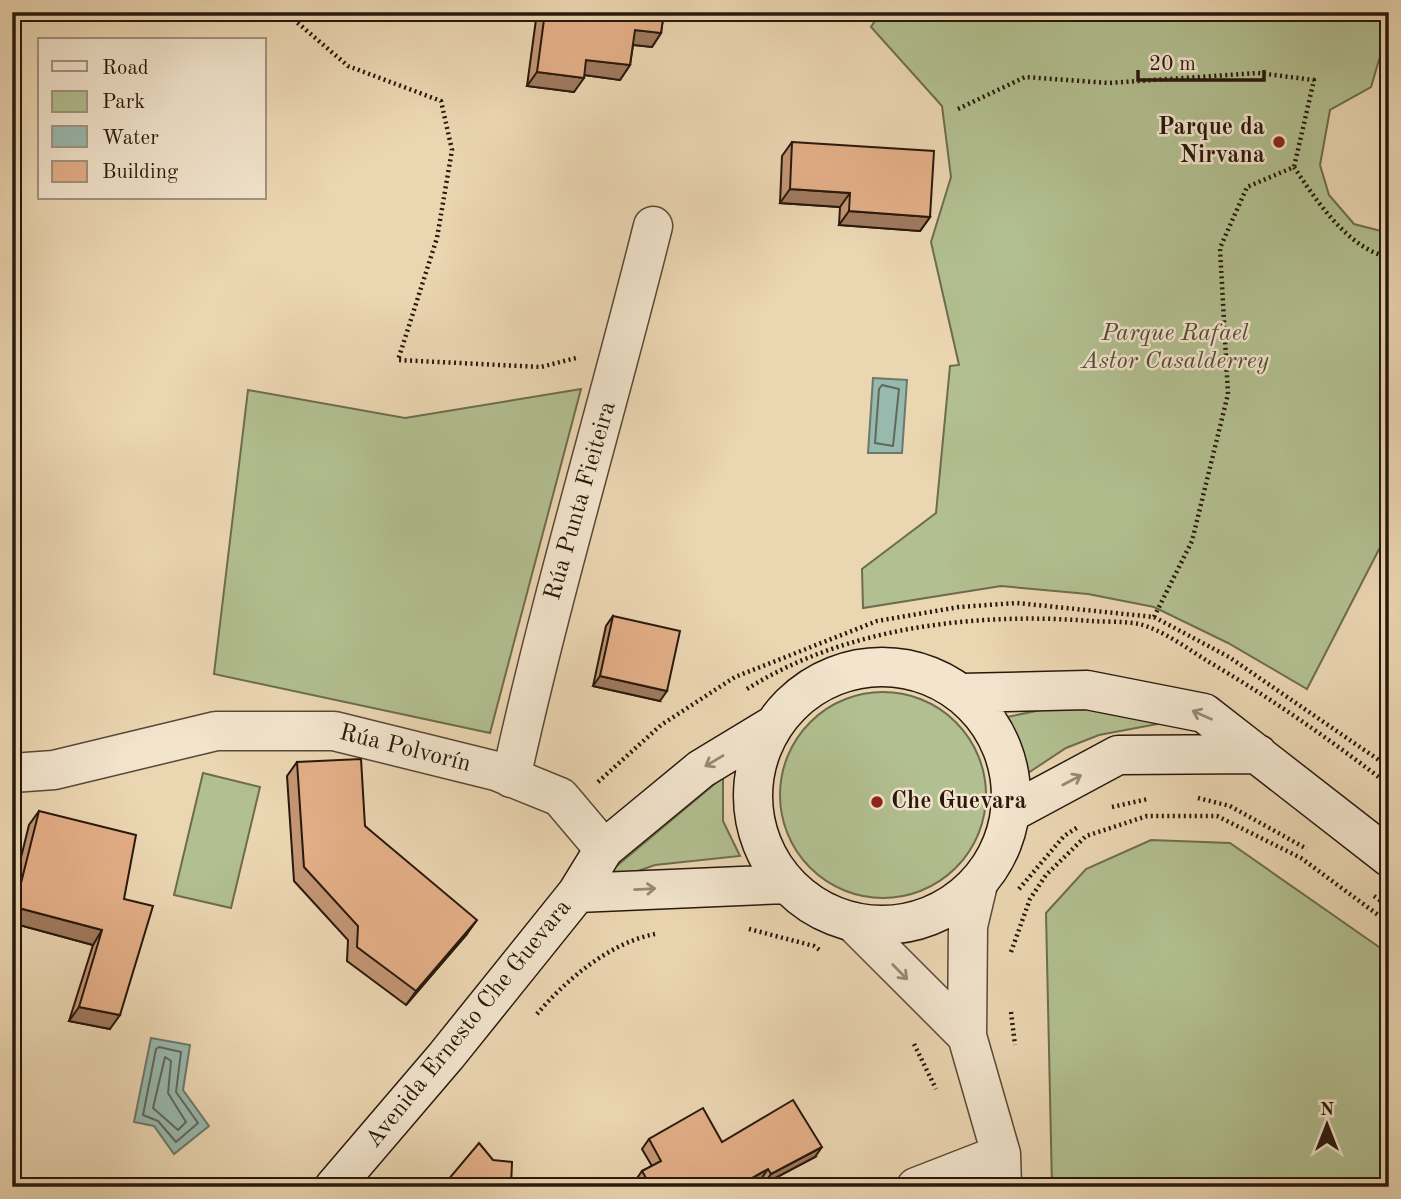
<svg xmlns="http://www.w3.org/2000/svg" width="1401" height="1199" viewBox="0 0 1401 1199" font-family="'Old Standard TT',serif">
<style>
.green{fill:#b2bf90;stroke:#6d6c4e;stroke-width:2}
.water{fill:#98b9ad;stroke:#6b796d;stroke-width:2}
.lines{fill:none;stroke-linecap:round;stroke-linejoin:round}
.shore{stroke:#60685c;stroke-width:2}
.minor-casing{stroke:#594836;stroke-width:41}
.secondary-casing{stroke:#28180c;stroke-width:41}
.path{stroke:#28180c;stroke-width:4.5;stroke-dasharray:2 3.5;stroke-linecap:butt}
.minor{stroke:#f2e4cd;stroke-width:38}
.secondary{stroke:#f2e4cd;stroke-width:38}
.wall{fill:#c49675;stroke:#28180c;stroke-width:2}
.shaded-wall{fill:#a07a5f;stroke:#28180c;stroke-width:2}
.building{fill:#e4af88;stroke:#28180c;stroke-width:2}
.oneway{stroke:#978876}
.poi-dot{fill:#8f2418;stroke:#f2e4cd;stroke-width:2.5}
.labels{text-anchor:middle;dominant-baseline:central;stroke-width:5;stroke-linejoin:round;paint-order:stroke}
.poi-label{font-size:24px;font-weight:bold;fill:#28180c;stroke:#f2e4cd;text-anchor:end}
.park-label{font-size:24px;font-style:italic;fill:#514a34;stroke:#f2e4cd}
.street-label{font-size:24px;fill:#28180c;stroke:#f2e4cd}
</style>
<rect width="100%" height="100%" fill="#ebd6b2"/>
<filter id="stains"><feTurbulence type="fractalNoise" baseFrequency=".00286" numOctaves="4"/><feColorMatrix values="0 0 0 0 .2 0 0 0 0 .09 0 0 0 0 .02 0 0 0 .5 -.17"/></filter>
<radialGradient id="worn" r=".72"><stop offset=".6" stop-color="#630" stop-opacity="0"/><stop offset="1" stop-color="#630" stop-opacity=".3"/></radialGradient>
<path class="green" d="M881,12H1389V26L1371,87L1330,110L1320,165L1329,195L1354,224L1389,233V530L1307,689L1228,643L1154,607L1088,594L1001,586L863,608L862,569L936,513L950,366L959,365L931,242L951,177L942,106L871,27Z
M581,389L490,733L214,674L248,390L405,418Z
M780 795a103 103 0 1 1 206 0a103 103 0 1 1-206 0Z
M1107,703L1163,723L1099,735L1066,748L1028,773L1007,717L1055,707Z
M203,773L260,787L231,908L174,895Z
M723,777V821L740,856L655,865L615,879L613,869Z
M1151,840L1230,843L1389,954V1187H1052L1046,913L1086,869Z"/>
<path class="water" d="M873,378L907,380L902,453H868Z
M151,1038L190,1045L183,1090L209,1126L174,1154L154,1126L134,1122Z"/>
<g class="lines">
<path class="shore" d="M882,385L899,389L893,446L875,443L879,389Z
M159,1047L181,1052L176,1092L198,1123L176,1142L158,1121L143,1115L156,1049Z
M165,1057L171,1061L168,1093L186,1122L178,1130L153,1108Z"/>
<defs>
<path id="minor" d="M12,773L54,770L216,731H334L496,771L560,797L604,849
M511,778C552,592 607,410 653,226
M978,884L968,926L967,1036L1001,1154L1002,1187
M853,922L967,1036
M916,1187L1001,1154"/>
<path id="secondary" d="M753 796a129 129 0 1 1 258 0a129 129 0 1 1-258 0Z
M962,693L1087,690L1204,713L1389,857
M1012,812L1118,755L1258,754
M577,893L786,884
M334,1187L446,1056L577,893L604,849L701,769L772,726"/>
</defs>
<use href="#minor" class="minor-casing"/>
<use href="#secondary" class="secondary-casing"/>
<path class="path" d="M285,12L348,66L441,101L452,150L437,238L398,360L541,367L576,358
M958,109L1025,77L1109,83L1258,73L1314,80L1294,167
M1154,617L1192,541L1228,394L1220,248L1247,187L1294,167C1315,199 1349,250 1389,257
M747,689C845,627 976,612 1091,621C1106,622 1124,621 1139,624C1163,630 1188,649 1209,662C1272,699 1331,740 1389,785
M598,782L661,725L735,677L877,621L959,607L1017,603L1154,617L1229,657L1389,767
M1198,798L1230,806L1307,849
M1112,807L1148,799
M1019,889L1064,836L1078,827
M1374,896L1389,907
M749,929L814,946L821,951
M1011,952L1030,899L1046,875L1086,836L1147,816H1217L1301,858L1389,923
M1011,1012L1015,1045
M537,1014C566,980 609,943 655,934
M914,1044L936,1089"/>
<use href="#minor" class="minor"/>
<use href="#secondary" class="secondary"/>
</g>
<path class="wall" d="M537,12H664L661,33L652,47L633,45L630,65L620,80L584,75L574,92L527,86Z
M792,142L930,217L920,231L839,225L840,207L780,203L782,156Z
M613,616L660,701L593,686L606,626Z
M297,762L365,826L467,934L406,1005L347,961L348,940L294,881L287,776Z
M39,811L124,899L110,1029L69,1021L93,945L12,923V894L29,825Z
M649,1139L722,1142L815,1157L764,1184L761,1179L746,1187H638L635,1181L642,1171L652,1166L642,1149Z"/>
<path class="shaded-wall" d="M635,30L661,33L652,47L625,44Z
M586,60L630,65L620,80L577,74Z
M537,72L584,78L574,92L527,86Z
M790,189L850,193L840,207L780,203Z
M849,211L930,217L920,231L839,225Z
M600,676L667,691L660,701L593,686Z
M15,907L102,930L93,945L12,923V911Z
M477,920L467,934L406,1005L416,991Z
M79,1007L120,1015L110,1029L69,1021Z
M822,1147L815,1157L764,1184L771,1174Z
M768,1169L761,1179L746,1187H736Z"/>
<path class="building" d="M545,12H664L661,33L635,30L630,65L586,60L584,78L537,72Z
M792,142L934,151L930,217L849,211L850,193L790,189Z
M613,616L680,631L667,691L600,676Z
M361,759L365,826L477,920L416,991L357,947L358,926L304,867L297,762Z
M39,811L136,835L124,899L153,906L120,1015L79,1007L102,930L15,907Z
M793,1100L822,1147L771,1174L768,1169L736,1187H651L642,1171L661,1161L649,1139L703,1108L722,1142Z
M479,1143L493,1160L512,1162L511,1187H442Z"/>
<defs><path id="oneway-shaft" d="M-6 0H5M1.5-3L5.5 0L1.5 3" fill="none" stroke-width="1.6" stroke-linecap="round" stroke-linejoin="round" transform="scale(1.75)"/></defs>
<g class="oneway">
<use href="#oneway-shaft" transform="translate(1202 715) rotate(-156)"/>
<use href="#oneway-shaft" transform="translate(714 761) rotate(149)"/>
<use href="#oneway-shaft" transform="translate(1072 780) rotate(-28)"/>
<use href="#oneway-shaft" transform="translate(645 889) rotate(-3)"/>
<use href="#oneway-shaft" transform="translate(900 972) rotate(46)"/>
</g>
<g class="poi-dot">
<circle cx="1279" cy="142" r="7"/>
<circle cx="877" cy="802" r="7"/>
</g>
<g class="labels">
<g class="poi-label">
<text x="1265" y="128">Parque da<tspan x="1265" dy="28">Nirvana</tspan></text>
<text x="891" y="802" text-anchor="start">Che Guevara</text>
</g>
<g class="park-label">
<text x="1175" y="334">Parque Rafael<tspan x="1175" dy="28">Astor Casalderrey</tspan></text>
</g>
<g class="street-label">
<text transform="translate(581 501) rotate(-74)">Rúa Punta Fieiteira</text>
<text transform="translate(405 749) rotate(14)">Rúa Polvorín</text>
<text transform="translate(469 1024) rotate(-51)">Avenida Ernesto Che Guevara</text>
</g>
</g>
<rect width="1401" height="1199" fill="none" stroke="#ebd6b2" stroke-width="42"/>
<rect x="14" y="14" width="1373" height="1171" fill="none" stroke="#28180c" stroke-width="3.5"/>
<rect x="21" y="21" width="1359" height="1157" fill="none" stroke="#28180c" stroke-width="2"/>
<rect x="38" y="38" width="228" height="161" fill="#f2e4cd" stroke="#a19280" stroke-width="2"/>
<rect x="52" y="61" width="35" height="10" fill="#f2e4cd" stroke="#a19280" stroke-width="2"/>
<text x="102" y="74" font-size="21" fill="#28180c">Road</text>
<rect x="52" y="91" width="35" height="21" fill="#b2bf90" stroke="#a19280" stroke-width="2"/>
<text x="102" y="108" font-size="21" fill="#28180c">Park</text>
<rect x="52" y="126" width="35" height="21" fill="#98b9ad" stroke="#a19280" stroke-width="2"/>
<text x="102" y="144" font-size="21" fill="#28180c">Water</text>
<rect x="52" y="161" width="35" height="21" fill="#e4af88" stroke="#a19280" stroke-width="2"/>
<text x="102" y="178" font-size="21" fill="#28180c">Building</text>
<g transform="translate(1327 1125)" stroke="#f2e4cd" stroke-width="5" paint-order="stroke">
<path d="M0-5L12 26L0 18L-12 26Z" fill="#28180c"/>
<text y="-10" font-size="19" font-weight="bold" text-anchor="middle" fill="#28180c">N</text>
</g>
<path d="M1138 70v10h126v-10" fill="none" stroke="#28180c" stroke-width="3.5"/>
<text x="1149" y="70" font-size="21" fill="#28180c" stroke="#f2e4cd" stroke-width="5" paint-order="stroke">20 m</text>
<rect width="100%" height="100%" filter="url(#stains)"/>
<rect width="100%" height="100%" fill="url(#worn)"/>
</svg>
